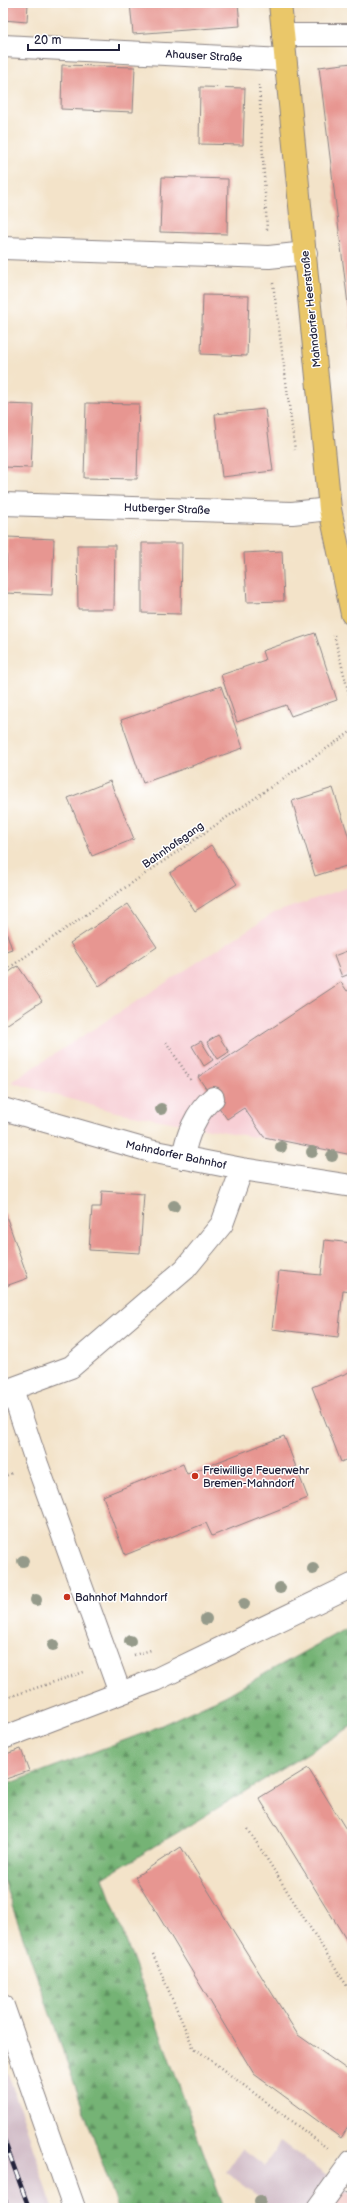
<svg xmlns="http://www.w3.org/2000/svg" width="355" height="2211" viewBox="0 0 355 2211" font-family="'Balsamiq Sans',sans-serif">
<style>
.built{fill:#f7cfd5}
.industrial{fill:#d2bdc8}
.forest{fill:url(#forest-firs);stroke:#4b6a58}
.building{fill:#e79691}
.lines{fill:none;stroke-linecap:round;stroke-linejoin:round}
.minor-casing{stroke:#8a8282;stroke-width:24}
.major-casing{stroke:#8a8282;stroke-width:24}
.path{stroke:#8a8282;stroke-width:2.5;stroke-dasharray:1 3;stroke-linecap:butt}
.minor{stroke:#fff;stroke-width:22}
.major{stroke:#eac769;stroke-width:22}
.rail-casing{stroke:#22223b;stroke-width:4.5}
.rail{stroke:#fff;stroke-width:3;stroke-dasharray:9;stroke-linecap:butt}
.tree{fill:#959a8a}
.poi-dot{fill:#c8321e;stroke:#fff;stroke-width:1.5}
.labels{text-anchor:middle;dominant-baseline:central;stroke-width:3;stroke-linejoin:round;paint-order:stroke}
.street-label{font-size:11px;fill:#22223b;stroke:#fff}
.poi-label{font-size:11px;fill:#22223b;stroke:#fff;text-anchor:start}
</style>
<defs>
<pattern id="forest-firs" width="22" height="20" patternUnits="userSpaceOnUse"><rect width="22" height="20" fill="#74b374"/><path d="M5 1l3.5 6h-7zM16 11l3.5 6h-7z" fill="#5f9160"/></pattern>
</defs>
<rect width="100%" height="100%" fill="#fff"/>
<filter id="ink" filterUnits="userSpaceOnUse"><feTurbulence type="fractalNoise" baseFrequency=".025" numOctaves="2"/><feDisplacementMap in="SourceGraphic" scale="8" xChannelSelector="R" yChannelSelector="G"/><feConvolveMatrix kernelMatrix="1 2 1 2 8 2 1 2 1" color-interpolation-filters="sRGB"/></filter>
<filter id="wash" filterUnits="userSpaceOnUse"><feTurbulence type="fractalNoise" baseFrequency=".012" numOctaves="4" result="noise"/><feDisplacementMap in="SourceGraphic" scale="16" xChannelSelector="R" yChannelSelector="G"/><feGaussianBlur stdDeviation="0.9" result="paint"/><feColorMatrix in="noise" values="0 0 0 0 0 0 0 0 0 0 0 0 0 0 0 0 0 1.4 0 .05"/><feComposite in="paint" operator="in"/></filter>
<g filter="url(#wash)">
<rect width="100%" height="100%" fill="#f3e3c9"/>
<path class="built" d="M352,886V1155L111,1111L11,1082L274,913Z"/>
<path class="industrial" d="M3,2060L26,2126L53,2208H3Z
M281,2142L352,2193V2208H253L266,2202L226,2172L242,2149L264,2166Z"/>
<path class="forest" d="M352,1625V1726L103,1878L224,2208H118L3,1880V1786L144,1733L225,1696Z"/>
<g id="blocks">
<path class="building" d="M3,3H28L27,22L3,20Z
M130,3H238L240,26L133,34Z
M352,63V329H351L319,67Z
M62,65L135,67L133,112L61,109Z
M200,87L245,88L243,145L199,144Z
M162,177L228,179L227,234L160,232Z
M203,295L249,296L247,356L201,354Z
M86,403L139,404L137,479L84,478Z
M3,404L34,405L31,468L3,467Z
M265,409L273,471L222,477L215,414Z
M7,537L54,539L52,595L5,593Z
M142,543H182L181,614L142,613Z
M77,545H115L114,609H78Z
M282,551L284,601L247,602L244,553Z
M315,633L337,700L291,716L286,705L237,722L221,675L265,660L262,651Z
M221,686L243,748L143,783L121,720Z
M110,781L134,839L92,856L68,798Z
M333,788L350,841L352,840V864L315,876L292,801Z
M211,845L237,884L195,911L170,873Z
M128,904L157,947L99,986L70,943Z
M3,922L12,949L3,952Z
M352,949V973L342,977L334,956Z
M18,966L42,1001L3,1027V976Z
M341,982L347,991L352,988V1155L264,1137L244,1108L227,1119L198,1077Z
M218,1035L229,1052L218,1059L207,1042Z
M201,1041L213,1060L204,1066L192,1046Z
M102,1191L144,1194L140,1253L89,1250L92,1207H101Z
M5,1213L28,1278L3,1287V1214Z
M325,1240L352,1243V1291L343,1290L338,1337L272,1329L279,1271L321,1275Z
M352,1371V1457L341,1462L312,1387Z
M284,1436L308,1498L212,1536L206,1523L125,1555L103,1496L183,1464L187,1474Z
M21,1749L29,1771L3,1780V1755Z
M308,1768L352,1839V1949L259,1798Z
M181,1847L298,2035L352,2073V2121L341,2138L254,2074L135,1877Z
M344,2191L352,2196V2208H332Z"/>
</g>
</g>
<g filter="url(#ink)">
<use href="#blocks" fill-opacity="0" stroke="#8a8282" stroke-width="1"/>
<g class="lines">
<defs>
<path id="minor" d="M283,35H352
M3,46L285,60
M3,248L269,257L306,253
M3,504L292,513L330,509
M3,1109L150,1151L242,1169L352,1186
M183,1158C186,1137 196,1112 213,1098
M12,1389L37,1464L120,1693
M3,1392L71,1367L185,1269L222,1224L242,1169
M3,1738L155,1680L352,1585
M3,2006L74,2208
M318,2208L352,2161"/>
<path id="major" d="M280,3L330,509L352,614"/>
</defs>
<use href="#minor" class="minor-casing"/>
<use href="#major" class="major-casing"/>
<path class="path" d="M259,85L267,230
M273,283L295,450
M334,635L352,706
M3,972L352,731
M166,1042L192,1082
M3,1477L12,1473
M134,1655L151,1650
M3,1699L84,1672
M248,1829L352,1994
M153,1954L193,2047L327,2148"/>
<use href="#minor" class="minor"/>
<use href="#major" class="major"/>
<defs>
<path id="rail" d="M3,2137L29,2208
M3,2195L8,2208"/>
</defs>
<use href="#rail" class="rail-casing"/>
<use href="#rail" class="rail"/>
</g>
<g class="tree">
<circle cx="161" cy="1109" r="6"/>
<circle cx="281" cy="1147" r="6"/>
<circle cx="312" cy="1152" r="6"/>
<circle cx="332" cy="1156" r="6"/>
<circle cx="174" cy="1206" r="6"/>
<circle cx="23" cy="1561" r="6"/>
<circle cx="313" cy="1569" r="6"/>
<circle cx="280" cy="1588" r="6"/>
<circle cx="36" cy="1600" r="6"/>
<circle cx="244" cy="1604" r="6"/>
<circle cx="206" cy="1619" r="6"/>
<circle cx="130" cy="1641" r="6"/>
<circle cx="53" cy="1645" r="6"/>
<circle cx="260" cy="2201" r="6"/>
</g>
</g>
<g class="poi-dot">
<circle cx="195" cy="1476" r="4"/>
<circle cx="67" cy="1597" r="4"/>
</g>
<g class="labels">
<g class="street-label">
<text transform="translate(204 56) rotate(3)">Ahauser Straße</text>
<text transform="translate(311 309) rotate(-96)">Mahndorfer Heerstraße</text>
<text transform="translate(167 509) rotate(2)">Hutberger Straße</text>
<text transform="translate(173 845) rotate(-35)">Bahnhofsgang</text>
<text transform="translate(176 1155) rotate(12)">Mahndorfer Bahnhof</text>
</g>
<g class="poi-label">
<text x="203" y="1470">Freiwillige Feuerwehr<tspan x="203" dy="13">Bremen-Mahndorf</tspan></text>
<text x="75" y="1597">Bahnhof Mahndorf</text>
</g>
</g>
<rect width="355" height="2211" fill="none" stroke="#fff" stroke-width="16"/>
<path d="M28 44v6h91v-6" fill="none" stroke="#22223b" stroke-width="2"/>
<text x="34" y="44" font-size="12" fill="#22223b" stroke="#ffffff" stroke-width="3" paint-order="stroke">20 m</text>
</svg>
